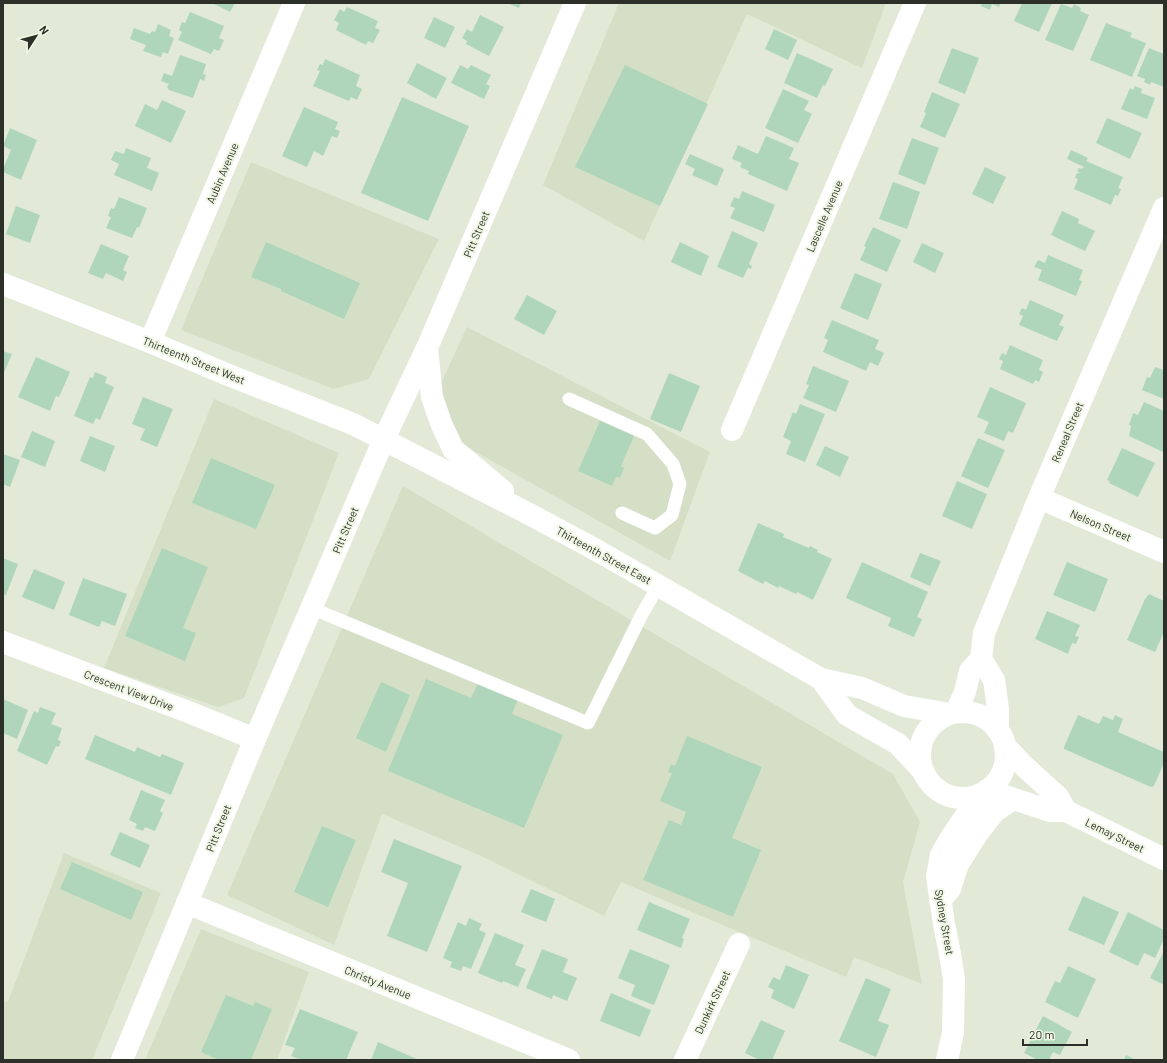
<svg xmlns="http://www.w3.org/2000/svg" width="1167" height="1063" viewBox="0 0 1167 1063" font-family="Barlow,sans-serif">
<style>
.built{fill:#d5dfc6}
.building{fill:#afd6ba}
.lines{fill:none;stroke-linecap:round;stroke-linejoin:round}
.service{stroke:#fff;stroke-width:13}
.minor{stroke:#fff;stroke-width:22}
.tertiary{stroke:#fff;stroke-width:22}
.labels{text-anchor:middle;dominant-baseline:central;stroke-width:4;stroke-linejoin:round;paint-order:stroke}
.street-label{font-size:11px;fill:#2d3029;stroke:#eff7e4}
</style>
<rect width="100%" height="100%" fill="#e2ead7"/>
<path class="built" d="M619,3H886L862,68L747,14L644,241L543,185Z
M251,162L439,239L369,379L334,389L181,330Z
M467,327L710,452L670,561L451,438L435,396Z
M214,399L339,453L244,698L218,707L104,668Z
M403,486L893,774L920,822L903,882L922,984L854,957L846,977L621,882L604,916L479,855L382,814L334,945L227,895Z
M64,853L161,893L92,1060H3V1001L8,1002Z
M201,929L309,972L277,1060H145Z"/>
<path class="building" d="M212,3H235L230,12Z
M507,3H521L519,8Z
M982,3H1001L999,7L992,4L990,10L981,6Z
M1022,3H1052L1039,32L1014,21Z
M1061,4L1072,8L1074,4L1081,8L1080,11L1089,15L1073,51L1045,40Z
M347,7L378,21L375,28L380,30L373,43L368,41L366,45L336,30L339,23L334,20L340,9L344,12Z
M190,12L224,26L219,38L224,40L219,51L214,49L211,54L178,40L182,32L179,30L182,22L185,23Z
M480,15L504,27L489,56L466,44L467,41L462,38L467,29L472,32Z
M434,17L455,27L445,48L424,38Z
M1106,23L1132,33L1130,37L1146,43L1132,77L1090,60Z
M158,24L171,30L169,36L174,38L168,54L163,52L161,57L143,51L146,45L130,39L134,28L150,34L152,31L155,32Z
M774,29L797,40L788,60L765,49Z
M952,48L979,58L965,94L938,83Z
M1149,48L1164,54V87L1151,82L1150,85L1144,82L1145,79L1137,76Z
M797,53L833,69L825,86L823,85L817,98L784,83Z
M180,55L206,64L203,74L206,75L204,81L200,79L193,98L169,90L167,87L169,84L161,81L164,73L172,76Z
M325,59L360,75L356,86L362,89L357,100L351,97L349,101L313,86L320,71L317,70L320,64L323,65Z
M417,63L447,78L436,99L407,83Z
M460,65L468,69L471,65L491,75L486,84L490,86L484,99L451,83Z
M625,65L708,104L660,206L575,167Z
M1135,86L1142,89L1141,93L1155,98L1147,119L1121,109L1130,88L1133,90Z
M783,89L809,101L804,110L812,114L798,143L765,128Z
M932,92L960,104L945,138L920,127L926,113L924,112Z
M402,97L469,126L428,221L361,193Z
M162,100L186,111L171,143L135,126L145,104L157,110Z
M304,107L338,122L335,129L340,131L337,138L332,136L323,156L314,151L307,167L282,156Z
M1107,118L1142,133L1130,159L1096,143Z
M10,128L37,140L21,180L3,172V169L11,150L3,146Z
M766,136L794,148L789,159L799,163L787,191L748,174L749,171L740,167L742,163L732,159L738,145L758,154Z
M912,138L939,148L925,185L898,174Z
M126,148L151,158L147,168L159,173L152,191L114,175L119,164L111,160L115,151L124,154Z
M1071,150L1088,158L1086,161L1123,177L1118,188L1121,189L1118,196L1115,195L1111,205L1074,189L1078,179L1075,178L1077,173H1081L1077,171L1079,168L1082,169L1084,167L1067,159Z
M690,154L724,169L717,186L692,175L695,169L685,164Z
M985,167L1006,177L993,204L972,194Z
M893,182L920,192L907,229L879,219Z
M742,191L775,205L764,232L730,218L735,208L730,206L734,197L739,199Z
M119,197L147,208L139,228L137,227L132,238L106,228L111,217L108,216L111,208L114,209Z
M16,206L40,215L30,243L6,234Z
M1062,211L1079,219L1078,223L1095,231L1085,251L1051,235Z
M873,227L901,240L887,272L860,260L866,247L864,246Z
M732,231L758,243L749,264L752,266L751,269L748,268L743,278L717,267Z
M266,242L360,283L344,319L281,291V289L251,277Z
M680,242L709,256L701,276L671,262Z
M922,243L944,253L935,273L913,262Z
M101,244L129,256L123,270L127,272L123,281L106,273L103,279L88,273Z
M1048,255L1083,270L1079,280L1082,281L1076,296L1038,280L1042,270L1034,267L1038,260L1045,263Z
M855,273L882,284L868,320L840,308Z
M527,295L557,311L544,335L514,319Z
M1030,300L1064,315L1059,325L1064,327L1057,341L1019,325L1023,316L1019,314L1022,308L1026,310Z
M832,320L879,340L875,349L884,353L878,366L870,362L866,371L823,352L828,340L824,338Z
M1010,345L1043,360L1039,370L1043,372L1039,382L1035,380L1033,384L1000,369L1003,361L999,359L1002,353L1006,355Z
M3,351L12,354L3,375Z
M36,357L70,372L59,397L56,396L50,411L18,397Z
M813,366L849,381L836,412L803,398L809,385L806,384Z
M1155,367L1164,370V399L1142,390L1147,377L1150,378Z
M95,372L107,377L105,383L114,387L100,420L96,418L93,424L74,416L90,377L93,378Z
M669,373L700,386L681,432L650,419Z
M990,387L1026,403L1013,433L1008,431L1004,441L984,433L989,422L977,417Z
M143,397L173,409L157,447L140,440L145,429L132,424Z
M1144,402L1164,411V450L1163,452L1129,436L1131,426L1129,425L1133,413L1138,415Z
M800,404L825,414L805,462L786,454L791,441L783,437L793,412L796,414Z
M600,421L634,436L621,466L624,468L620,478L616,477L612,486L578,471Z
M32,431L55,441L45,467L21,457Z
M90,436L115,446L105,472L80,461Z
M978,438L1005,450L988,488L961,476Z
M825,446L849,457L840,477L816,465Z
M1122,448L1155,463L1138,497L1109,483L1110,481L1107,480Z
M3,454L20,460L10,487L3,484Z
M211,458L275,485L256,529L192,503Z
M957,481L987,494L972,529L942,516Z
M758,523L784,534L783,537L809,548L810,546L818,550L817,552L832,559L813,600L797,592L796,594L779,586L778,588L765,581L763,584L738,571Z
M162,548L208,567L183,628L196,633L185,661L125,636Z
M920,553L941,561L930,586L910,577Z
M3,558L18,564L6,595L3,594Z
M862,562L928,592L917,617L922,619L914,637L888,626L891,618L846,598Z
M1067,562L1108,579L1095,612L1053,595Z
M34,569L65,582L54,610L22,597Z
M83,578L127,594L115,626L102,621L99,627L69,615Z
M1149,594L1164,601V632L1155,652L1127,640L1145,599Z
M1047,611L1080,625L1075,636L1079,637L1076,644L1072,643L1068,654L1035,639Z
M426,679L471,698L478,683L518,699L512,714L563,735L524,828L388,771Z
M381,682L410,695L386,752L356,738Z
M3,699L28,710L17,739L3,733Z
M40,707L56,713L51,724L62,728L58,740L61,741L59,747L56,746L47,765L17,751L34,711L38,713Z
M1078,715L1099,724L1103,716L1113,720L1115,715L1123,719L1118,732L1164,752V763L1154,786L1151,787L1064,749V747Z
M95,735L135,752L137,747L160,757L162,754L184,763L171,795L85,759Z
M687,736L762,767L732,838L761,850L733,917L643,880L669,820L681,825L686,812L660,801L672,773L668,772L671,764L675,766Z
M141,790L165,800L160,811L163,813L155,831L145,827L143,831L135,828L137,824L129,820Z
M322,826L356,840L328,907L294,892Z
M120,832L150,845L140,868L110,855Z
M394,839L462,866L427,952L387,936L408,883L381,872Z
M72,862L143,892L131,920L60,889Z
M531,889L555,899L546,922L521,912Z
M1083,896L1119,912L1104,945L1068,930Z
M649,902L690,919L682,938L684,939L681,948L637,930Z
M1128,912L1164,930V939L1155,958L1144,953L1138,966L1109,952Z
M469,918L482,924L479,930L486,933L471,969L463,966L461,971L450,967L452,962L443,958L458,922L466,926Z
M495,933L524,945L515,965L526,969L518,987L503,981L502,983L478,973Z
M542,949L568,959L563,972L577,978L567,1001L553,995L552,999L526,988Z
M630,949L670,965L654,1005L631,996L635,985L618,978Z
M1164,951V985L1150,978Z
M786,965L809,975L794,1009L771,998L774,990L768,987L773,977L780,980Z
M1068,966L1096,979L1078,1018L1045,1002L1055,981L1060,983Z
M866,978L891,989L878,1021L889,1025L876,1057L839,1041Z
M611,993L651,1010L640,1037L600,1021Z
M226,995L253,1006L255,1002L272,1009L251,1060H219L201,1052Z
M300,1009L358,1032L346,1060H302L291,1056L295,1048L285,1045Z
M1043,1016L1072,1032L1060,1055L1053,1052L1049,1060H1038L1024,1053Z
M761,1020L785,1031L772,1060H759L745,1053Z
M378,1042L419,1060H371Z
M1126,1055L1136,1060H1124Z"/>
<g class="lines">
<path class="service" d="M569,399L647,434L673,464L680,484L672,515L655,528L622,513
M311,608L588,723L641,616L658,586"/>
<path class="minor" d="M150,342L294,3
M732,430L915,3
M1039,498L1164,552
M3,642L191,713L255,739
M981,659L994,680L998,709V730
M956,712L965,692L970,671L981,659L984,633L1039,498L1164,208
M1005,746L1024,766L1058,797L1066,811
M987,790L1050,811H1066L1164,859
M187,903L569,1060
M685,1060L739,944"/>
<path class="tertiary" d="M3,284L150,342L226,374L353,424L533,516L598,551L821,679L862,688L904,706L950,714
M427,348L432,397L441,423L453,449L503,491
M821,679L847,715L898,744L924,772
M920 755a43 43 0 1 1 86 0a43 43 0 1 1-86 0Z
M940,900L950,889L958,864L977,834L994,812L1013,799
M122,1060L255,739L384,439L427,348L575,3
M947,1060L953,1032L954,979L950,954L944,924L937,876L941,855L950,839L980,794"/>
</g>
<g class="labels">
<g class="street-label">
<text transform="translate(222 173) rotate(-67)">Aubin Avenue</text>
<text transform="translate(824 216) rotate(-67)">Lascelle Avenue</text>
<text transform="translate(476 234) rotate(-67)">Pitt Street</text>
<text transform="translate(194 360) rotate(22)">Thirteenth Street West</text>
<text transform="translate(1067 432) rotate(-67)">Reneal Street</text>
<text transform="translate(1101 525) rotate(23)">Nelson Street</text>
<text transform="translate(345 530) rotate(-67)">Pitt Street</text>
<text transform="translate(604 555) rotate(29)">Thirteenth Street East</text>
<text transform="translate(129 690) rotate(21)">Crescent View Drive</text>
<text transform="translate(218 828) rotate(-68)">Pitt Street</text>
<text transform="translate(1115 835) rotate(26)">Lemay Street</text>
<text transform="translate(945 922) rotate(80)">Sydney Street</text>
<text transform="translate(378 982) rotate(22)">Christy Avenue</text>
<text transform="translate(712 1002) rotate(-65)">Dunkirk Street</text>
</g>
</g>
<rect width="1167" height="1063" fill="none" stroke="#2d3029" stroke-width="8"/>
<g transform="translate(36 36) rotate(54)" stroke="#eff7e4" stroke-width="3" paint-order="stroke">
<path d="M0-3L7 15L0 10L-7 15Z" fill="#2d3029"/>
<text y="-6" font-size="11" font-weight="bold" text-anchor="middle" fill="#2d3029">N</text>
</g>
<path d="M1023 1039v6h64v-6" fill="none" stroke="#2d3029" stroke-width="2"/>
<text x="1029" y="1039" font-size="12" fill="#2d3029" stroke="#eff7e4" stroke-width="3" paint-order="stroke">20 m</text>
</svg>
